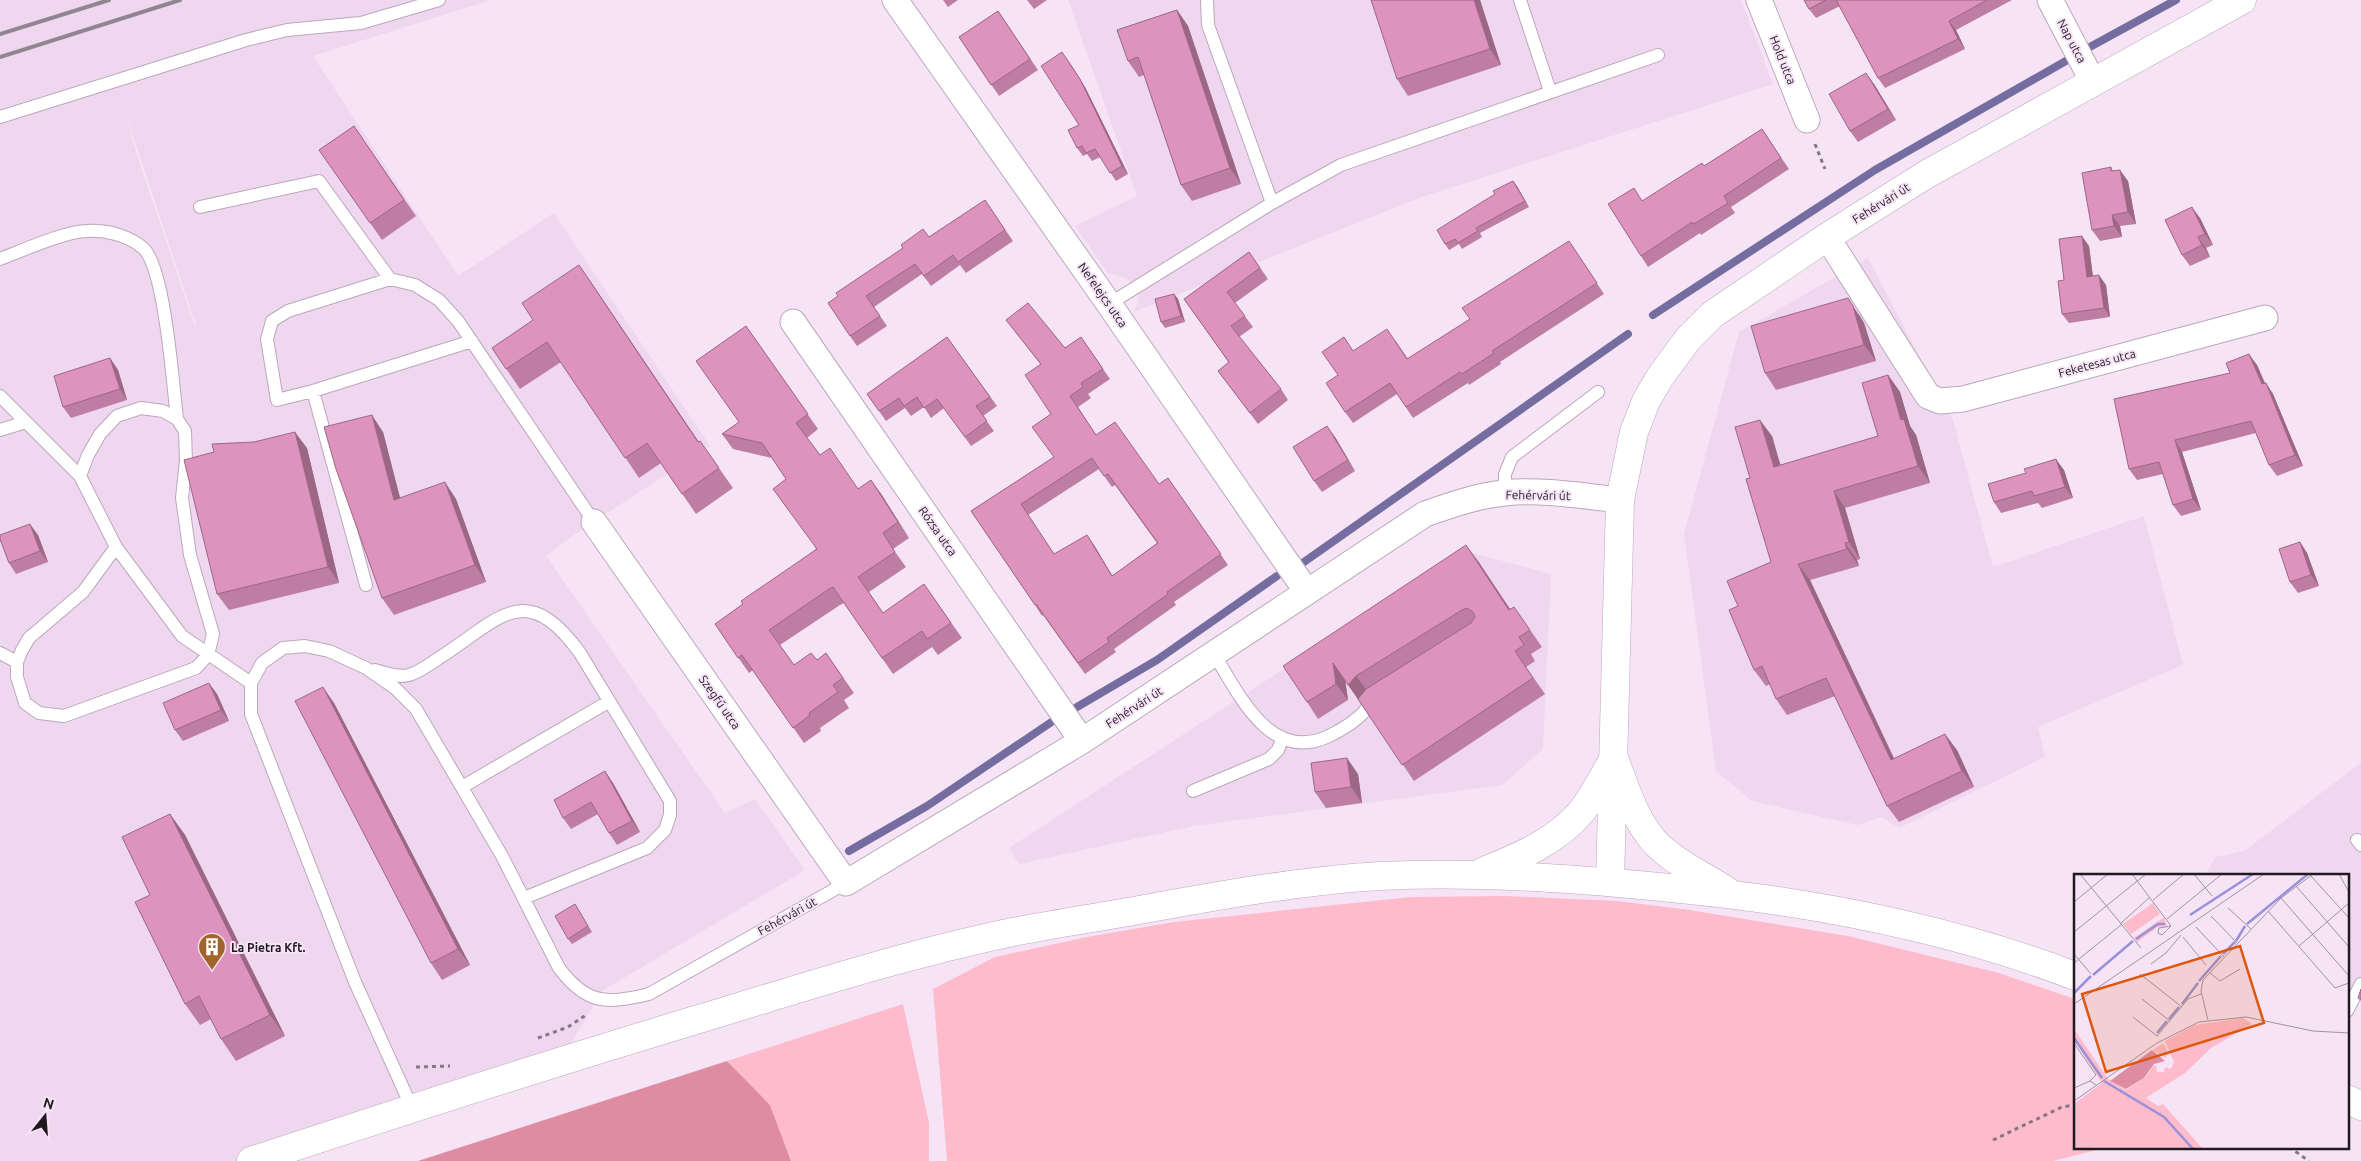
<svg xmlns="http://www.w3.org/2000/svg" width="2361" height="1161" viewBox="0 0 2361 1161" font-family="Ubuntu,sans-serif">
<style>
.built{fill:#efd7ef;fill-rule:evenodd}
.green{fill:#febbcb}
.forest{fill:#de8ca1}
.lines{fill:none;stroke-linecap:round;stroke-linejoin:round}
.stream{stroke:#756da0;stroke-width:8}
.service-casing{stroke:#baa8ba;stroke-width:14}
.minor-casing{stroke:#baa8ba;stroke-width:27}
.secondary-casing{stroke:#baa8ba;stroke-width:29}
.primary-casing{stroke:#baa8ba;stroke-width:29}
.path{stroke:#847884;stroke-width:3;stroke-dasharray:4 4;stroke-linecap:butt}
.service{stroke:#fff;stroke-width:12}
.minor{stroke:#fff;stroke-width:25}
.secondary{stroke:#fff;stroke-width:28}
.primary{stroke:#fff;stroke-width:28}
.rail{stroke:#928592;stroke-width:4}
.wall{fill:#be7ea3;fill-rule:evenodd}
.shaded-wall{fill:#9b6784}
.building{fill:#dd93bd;stroke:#9b6784;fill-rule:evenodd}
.labels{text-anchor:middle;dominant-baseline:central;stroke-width:4;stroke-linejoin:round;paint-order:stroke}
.street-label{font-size:12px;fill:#201a20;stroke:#f6e4f6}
.poi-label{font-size:12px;font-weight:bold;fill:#201a20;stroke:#f6e4f6;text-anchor:start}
.inset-river{fill:none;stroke:#9991d7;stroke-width:2.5}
.inset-road{fill:none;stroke:#a093a0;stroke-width:1}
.view{fill:#de560d;fill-opacity:0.15;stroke:#de560d;stroke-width:2.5}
.inset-edge{fill:none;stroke:#201a20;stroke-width:2.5}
</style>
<rect width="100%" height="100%" fill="#f6e4f6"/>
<path class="built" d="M0,0H491L313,56L458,276L554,213L710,446L578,532L546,556L725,813L755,799L805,870L602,991L557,1068L269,1161H0ZM126,115L196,325L195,326L137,155Z
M1068,0H1741L1773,84L1422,197L1134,312L1139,299L1128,279L1108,273L1075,226L1137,196Z
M1868,258L1953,420L1993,567L2144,516L2183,665L2038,727L2045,757L1899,828L1882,817L1858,825L1752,801L1716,771L1684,534L1739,332Z
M1465,551L1551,574L1543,749L1502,785L1194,826L1019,864L1009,848Z
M2361,763V1002L2347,996V875H2205L2215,857L2244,851Z"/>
<path class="green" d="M1505,896L1616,901L1683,909L1848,936L1999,973L2075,999V1147H2108L2053,1161H947L933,989L995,957L1087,937L1174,922L1411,897Z
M903,1004L929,1123V1161H791L770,1105L727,1061Z"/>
<path class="forest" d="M727,1061L770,1105L791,1161H418Z"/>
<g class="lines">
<path class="stream" d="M2088,48L2176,0
M1653,315L1875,170L2071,58
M1304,562L1628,334
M1077,707L1157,660L1277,576
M849,851L927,806L1053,721"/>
<defs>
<path id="service" d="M1207,0L1208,25L1272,203
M1520,0L1550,91
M0,117L246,40L287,30L361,23L439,0
M200,207L319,181L390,279
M0,259C21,251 66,231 87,231C106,230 128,235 143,248C165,267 173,386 177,419
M1109,304L1272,203L1341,165L1658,55
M472,341L313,391L277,400L267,339L272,321L288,311L390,279L415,285L439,300L458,321L594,522
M313,391L366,585
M0,396L80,476L116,547L182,636L251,683
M0,430L26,422
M80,476L88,455L100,434L117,416L141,408L163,411L177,419L185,431L186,461L182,498L190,555L213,634L208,655L196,668L64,716L39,713L25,703L17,677V662L22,650L29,638L83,592L116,547
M1505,493V474L1512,457L1598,392
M0,653L17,662
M1214,654C1239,694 1270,764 1329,736C1339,731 1356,721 1364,712C1368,707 1370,701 1376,697
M375,670C385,673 399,678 409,675C419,672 430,664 439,658C499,620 525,577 580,653L670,801V815L665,830L647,848L524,898
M462,787L608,702
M1193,791L1269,759L1278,750L1282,739
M2357,840L2361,845
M2347,1011L2361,984
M412,1108L355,982L251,714V683L262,663L283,648L305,646L329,651L366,668L395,688L416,709L502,856L559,968C587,1005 606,1004 649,994L846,883"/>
<path id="minor" d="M895,0L1109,304L1307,592
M1759,0L1807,120
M2050,0L2093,82
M1827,237L1928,396L1940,401L1963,399L2265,318
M793,322L1082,741
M594,522L846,883L1082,741L1425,514C1451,505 1476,496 1504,493C1541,489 1582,496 1620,500"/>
<path id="secondary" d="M1610,882L1620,500L1634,432L1646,401L1660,377L1688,339L1713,314L1827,237L1927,174L2242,0"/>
<path id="primary" d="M1614,758C1624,784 1632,812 1649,835C1665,858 1704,876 1727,891
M1484,871C1519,857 1557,841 1582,811C1594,795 1604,775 1614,758
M2347,1099L2361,1106
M251,1161C400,1112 549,1064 699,1019C801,988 904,955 1008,933C1048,925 1088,919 1128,912C1212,897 1295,881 1380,876C1480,871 1581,879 1681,889C1814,902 1949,928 2075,976"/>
</defs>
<use href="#service" class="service-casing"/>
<use href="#minor" class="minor-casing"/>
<use href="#secondary" class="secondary-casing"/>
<use href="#primary" class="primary-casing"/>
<path class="path" d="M1815,144L1825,169
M538,1038L568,1027L586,1015
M416,1067L450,1066
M1993,1140L2062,1107L2075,1105
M2289,1147L2309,1161"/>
<use href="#service" class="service"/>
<use href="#minor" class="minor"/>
<use href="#secondary" class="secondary"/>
<use href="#primary" class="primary"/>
<path class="rail" d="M0,34L109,0
M0,57L180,0"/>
</g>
<path class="wall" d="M943,0H958L948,7Z
M1027,0H1047L1034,9Z
M1480,0L1501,65L1408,96L1397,79Z
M1804,0H2012L1956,30L1965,49L1885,88L1878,78L1840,6L1816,18L1809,9Z
M1177,10L1188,26L1241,184L1192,201L1181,185L1144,75L1139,77L1128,61Z
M998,11L1038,70L999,96L959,37Z
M1874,84L1896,120L1858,142L1850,131Z
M1085,87L1128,174L1116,181L1100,157L1092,161L1087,154L1083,156L1077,148L1079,125Z
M354,126L416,216L382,240L319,150Z
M1762,129L1789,169L1731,207L1735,213L1701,235L1700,233L1648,267L1641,256L1643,201L1704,166Z
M2111,167L2113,171L2128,181L2136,224L2120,226L2122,237L2100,241L2092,230Z
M1513,181L1529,207L1480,233L1482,237L1462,249L1459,244L1449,250L1445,244L1495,194Z
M985,200L1013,241L966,273L960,265L931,286L922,274L874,307L887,326L857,346L850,336L838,296L903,248L929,237Z
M2200,218L2213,245L2206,248L2210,257L2190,266L2182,255Z
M1569,241L1604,294L1500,362L1501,364L1469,385L1468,383L1413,418L1397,394L1353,423L1345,412L1338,375L1354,351L1395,340L1408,359L1470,319Z
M2089,246L2093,276L2106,285L2110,317L2069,323L2062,314L2064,280Z
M1249,252L1268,279L1235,303L1253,327L1239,337L1281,389L1288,400L1258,424L1218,371L1229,363L1184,299Z
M579,265L699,442L700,441L733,488L696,514L661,463L639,478L561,362L520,389L492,348L533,320Z
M1174,294L1178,299L1185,322L1165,328L1161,322Z
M1859,314L1864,323L1876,361L1776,390L1765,373Z
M1006,320L1065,348L1081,337L1110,379L1088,394L1091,398L1078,407L1096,435L1159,484L1168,478L1228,565L1174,602L1176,605L1114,649L1116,652L1085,674L1043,615L1042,616L1035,605L971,511L1054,457L1051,414L1041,365ZM1099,469L1112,487L1115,485L1157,543L1112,576L1094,545L1054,554L1028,515Z
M746,326L818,429L807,438L820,455L858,489L871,480L909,538L893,549L906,567L869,592L883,613L924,584L962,638L938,655L932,647L893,674L844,603L840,605L780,645L794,665L817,660L826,653L854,693L844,700L849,708L820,728L821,731L804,743L753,670L749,673L715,624L743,604L816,549L786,479L772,458L733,449L722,434L739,422Z
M947,337L997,406L983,416L994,431L971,446L944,408L931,418L924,407L911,416L905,408L886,421L867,394Z
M110,358L118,370L127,400L71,418L63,407Z
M2257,365L2265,383L2273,394L2303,466L2277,476L2269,465L2256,433L2182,452L2201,510L2181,516L2173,505L2163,474L2137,480L2129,469L2230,373Z
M1888,375L1900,392L1910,426L1916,435L1930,483L1845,508L1860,559L1857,560L1859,566L1810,580L1894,758L1957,750L1974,787L1899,822L1887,806L1835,696L1787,715L1776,699L1770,684L1766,686L1754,670L1738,606L1771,562L1750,478L1772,436L1780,466L1878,436Z
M383,432L400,498L456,499L486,582L394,615L382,598Z
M1335,437L1355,471L1322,492L1314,481Z
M307,448L339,583L229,610L217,594Z
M2064,470L2073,498L2042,508L2038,503L2001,513L1994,502Z
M38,535L48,562L16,574L9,563Z
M2300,542L2307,553L2319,586L2298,593L2290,582Z
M1478,561L1510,609L1514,607L1542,647L1531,654L1535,661L1526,667L1545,694L1414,781L1345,680L1348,700L1318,719L1307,702Z
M217,694L229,721L183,741L175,730Z
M334,703L470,965L442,980L431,963Z
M1358,774L1362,803L1326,808L1315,792Z
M613,783L640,832L617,845L609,833L598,814L571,829L563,818Z
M170,814L185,835L285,1036L236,1061L221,1039L211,1019L200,1025L185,1004L150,895Z
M575,904L592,932L572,944L568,939Z"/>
<path class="shaded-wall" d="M1474,0H1480L1501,65L1490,49Z
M1177,10L1188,26L1241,184L1230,168Z
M1949,21L1956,30L1965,49L1958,39Z
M1068,60L1085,87L1128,174L1122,166Z
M1866,73L1874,84L1896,120L1888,109Z
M2120,170L2128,181L2136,224L2128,212Z
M1513,181L1517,186L1529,207L1525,201Z
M2192,207L2200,218L2213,245L2205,234Z
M2112,215L2120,226L2122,237L2114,226Z
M2082,236L2089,246L2094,286L2087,277Z
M2198,237L2206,248L2210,257L2202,245Z
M579,265L593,285L712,462L698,442Z
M2099,275L2106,285L2110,317L2104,308Z
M1174,294L1178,299L1185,322L1181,316Z
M1848,298L1864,323L1876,361L1864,345Z
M2249,354L2257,365L2270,395L2262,384Z
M110,358L118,370L127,400L120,389Z
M1888,375L1900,392L1910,426L1916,435L1930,483L1918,466L1901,420Z
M2266,383L2273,394L2303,466L2295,455Z
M372,415L383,432L405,517L394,500Z
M1760,420L1772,436L1786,484L1774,467Z
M1327,426L1335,437L1355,471L1348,460Z
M295,432L307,448L339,583L328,567Z
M2175,440L2182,452L2201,510L2193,499Z
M2056,459L2064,470L2073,498L2065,487Z
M871,480L882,495L909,538L898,522Z
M445,482L456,499L486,582L475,565Z
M1834,491L1845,508L1860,559L1849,542Z
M30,524L38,535L48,562L40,551Z
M1087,535L1094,545L1119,587L1112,576Z
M2300,542L2307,553L2319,586L2311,575Z
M1845,543L1857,560L1859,566L1847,549Z
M1466,545L1478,561L1521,626L1509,610Z
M1798,564L1810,580L1902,776L1891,760Z
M1333,663L1345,679L1348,700L1336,684Z
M1356,676L1368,692L1360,702L1348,685Z
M209,683L217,694L229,721L221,710Z
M323,687L334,703L470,965L458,949Z
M1945,734L1957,750L1974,787L1962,771Z
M1347,758L1358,774L1362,803L1351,787Z
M605,771L613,783L640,832L632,821Z
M170,814L185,835L285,1036L270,1015Z"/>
<path class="building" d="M1371,0H1474L1490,49L1397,79Z
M1804,0H1826L1809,9Z
M1836,0H1987L1949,21L1958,39L1878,78Z
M1177,10L1230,168L1181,185L1138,57L1128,61L1117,30Z
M998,11L1030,59L991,85L959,37Z
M1062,52L1080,79L1122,166L1110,173L1095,149L1086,153L1082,146L1077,148L1068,130L1079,125L1041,66Z
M1866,73L1888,109L1850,131L1829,94Z
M354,126L404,200L370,223L319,150Z
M1762,129L1781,158L1724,196L1728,203L1694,224L1692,222L1641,256L1608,204L1634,188L1642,201L1702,163L1704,166Z
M2111,167V171L2120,170L2128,212L2112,215L2114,226L2092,230L2082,173Z
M1513,181L1525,201L1476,228L1478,231L1458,243L1455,239L1445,244L1437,230L1495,194L1493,191Z
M985,200L1005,230L958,262L953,255L924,276L915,264L866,296L880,316L850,336L828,303L838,296L836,293L903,248L901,245L923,229L929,237Z
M2192,207L2205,234L2198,237L2202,245L2182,255L2165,220Z
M2082,236L2087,277L2099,275L2104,308L2062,314L2058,281L2064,280L2059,239Z
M1569,241L1597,283L1492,351L1494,353L1462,374L1460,372L1406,407L1390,383L1345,412L1326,383L1338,375L1322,352L1344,337L1353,351L1387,329L1407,359L1470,319L1462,308Z
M1249,252L1260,268L1227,292L1245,316L1231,326L1281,389L1250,413L1218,371L1229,362L1184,299Z
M579,265L698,442L700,441L719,468L682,494L647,443L625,458L547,342L506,369L492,348L533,320L522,303Z
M1174,294L1181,316L1161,322L1155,299Z
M1848,298L1853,306L1864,345L1765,373L1751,326Z
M1028,303L1065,348L1081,337L1103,369L1081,383L1083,387L1070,396L1096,435L1115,422L1159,484L1168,478L1221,554L1167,592L1168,594L1107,638L1109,642L1078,663L1036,604L1035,605L971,511L1054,457L1032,427L1051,414L1025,375L1041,364L1006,320ZM1092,458L1104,476L1108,474L1158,543L1112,576L1087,535L1054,554L1021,504Z
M746,326L808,414L796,423L820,455L830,448L858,489L871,480L898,522L883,533L895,552L858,577L883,613L924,584L951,623L927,639L922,631L882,658L833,587L829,589L769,630L794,665L811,653L817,660L826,653L843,678L833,685L838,692L809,713L810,715L793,728L742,655L738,658L715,624L743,604L741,601L817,549L773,489L786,479L762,443L722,434L739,422L696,361Z
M947,337L990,397L976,406L987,421L965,437L937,399L924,408L917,397L904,406L899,398L879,411L867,394Z
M2249,354L2262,384L2266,383L2295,455L2269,465L2251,421L2175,440L2193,499L2173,505L2159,462L2129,469L2114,399L2230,373L2226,363Z
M110,358L120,389L63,407L54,376Z
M1888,375L1901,420L1904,419L1918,466L1834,491L1849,542L1845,543L1847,549L1798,564L1891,760L1945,734L1962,771L1887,806L1826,678L1776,699L1762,666L1754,670L1729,610L1738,606L1727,581L1771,562L1746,479L1750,478L1735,427L1760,420L1774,467L1878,436L1862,383Z
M372,415L394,500L445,482L475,565L382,598L336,469L324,427Z
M1327,426L1348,460L1314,481L1293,447Z
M295,432L328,567L217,594L184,460L214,452L212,444L254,442Z
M2056,459L2065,487L2034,496L2032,491L1994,502L1988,484L2026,473L2024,469Z
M30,524L40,551L9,563L0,539V535Z
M2300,542L2311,575L2290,582L2279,549Z
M1466,545L1509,610L1514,607L1530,630L1519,637L1524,645L1515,651L1533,678L1402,765L1358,699L1366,689L1471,623L1475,617L1473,612L1467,608L1462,610L1356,676L1348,685L1333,663L1336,684L1307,702L1283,666Z
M209,683L221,710L175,730L163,703Z
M323,687L458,949L431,963L295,701Z
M1347,758L1351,787L1315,792L1311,763Z
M605,771L632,821L609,833L591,802L563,818L554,800Z
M170,814L270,1015L221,1039L199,996L185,1004L135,902L150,895L122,837Z
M575,904L588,926L568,939L555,916Z
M2361,989V1000L2358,998Z"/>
<defs>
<symbol id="building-pin" viewBox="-11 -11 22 30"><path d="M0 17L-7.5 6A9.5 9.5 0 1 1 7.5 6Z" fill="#a3642b" stroke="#f6e4f6"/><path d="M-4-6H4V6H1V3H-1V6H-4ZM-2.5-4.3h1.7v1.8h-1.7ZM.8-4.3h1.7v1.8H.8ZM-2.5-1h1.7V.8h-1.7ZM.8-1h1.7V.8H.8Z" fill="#fff"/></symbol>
</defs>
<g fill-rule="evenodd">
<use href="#building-pin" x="196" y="931" width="32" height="43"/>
</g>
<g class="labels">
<g class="street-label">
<text transform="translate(2072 41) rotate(62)">Nap utca</text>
<text transform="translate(1783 60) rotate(68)">Hold utca</text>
<text transform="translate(1881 203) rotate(-32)">Fehérvári út</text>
<text transform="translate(1103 295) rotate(55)">Nefelejcs utca</text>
<text transform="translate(2097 363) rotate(-15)">Feketesas utca</text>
<text transform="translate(1538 495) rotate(1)">Fehérvári út</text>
<text transform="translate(938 531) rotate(55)">Rózsa utca</text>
<text transform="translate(720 702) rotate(55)">Szegfű utca</text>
<text transform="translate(1134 707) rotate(-33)">Fehérvári út</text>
<text transform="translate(787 916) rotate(-29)">Fehérvári út</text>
</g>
<g class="poi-label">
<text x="231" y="947">La Pietra Kft.</text>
</g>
</g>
<g transform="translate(2074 874)">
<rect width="275" height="275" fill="#f6e4f6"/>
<path d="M79,29L86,40L57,60L49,50ZM90,43L93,52L84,53L63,68L60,64ZM169,144L178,150L137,174L111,199L72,224L84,232L89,230L129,275H0V230L28,209L0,166V155L34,205L52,216L72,203L79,192H82L83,198H90L91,193L97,195L100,188L91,167L121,151ZM89,169L95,180L91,184L79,176Z" fill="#febbcb"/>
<path d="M78,176L91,187L80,190L70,204L52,215L36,207Z" fill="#de8ca1"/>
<path class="inset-river" d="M116,41L179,0M173,50L234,0M62,65L84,50H91M162,67L171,52M149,80L161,68M19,101L59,67M125,107L147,82M0,119L17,102M108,130L124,109M95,145L105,133M83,159L93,147M0,164L28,204M30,207L90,243L119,275"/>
<path class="inset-road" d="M6,0L67,74M58,0L97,52M120,0L138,22M265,0L275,18M237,2L275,44M222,12L275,73M207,24L275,102M79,26L110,0M0,28L34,0M154,34L177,55M194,37L261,114L275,109M137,42L163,69M93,45L148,0M46,50L76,23M97,52L88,61L84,59L85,54ZM122,53L150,83M0,58L72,0M109,63L132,91M225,72L275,29M0,80L17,100M0,89L47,51M77,90L92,79L107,61M136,99L146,107L166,95M66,100L108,133M68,125L96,147M0,130L190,0M59,143L83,162L114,125L127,120M134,146L127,117L129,106L207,24L239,0M0,169L22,201L16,207M0,214L16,207L22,211M0,227L83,169L125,148L172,143L239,157L275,159"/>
<path class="view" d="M166,72L190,149L32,198L8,120Z"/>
<rect width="275" height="275" class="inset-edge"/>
</g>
<g transform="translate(45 1116) rotate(17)" stroke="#f6e4f6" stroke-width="4" paint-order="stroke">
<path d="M0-4L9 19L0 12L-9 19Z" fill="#201a20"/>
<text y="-8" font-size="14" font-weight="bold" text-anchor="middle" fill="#201a20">N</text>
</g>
</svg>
